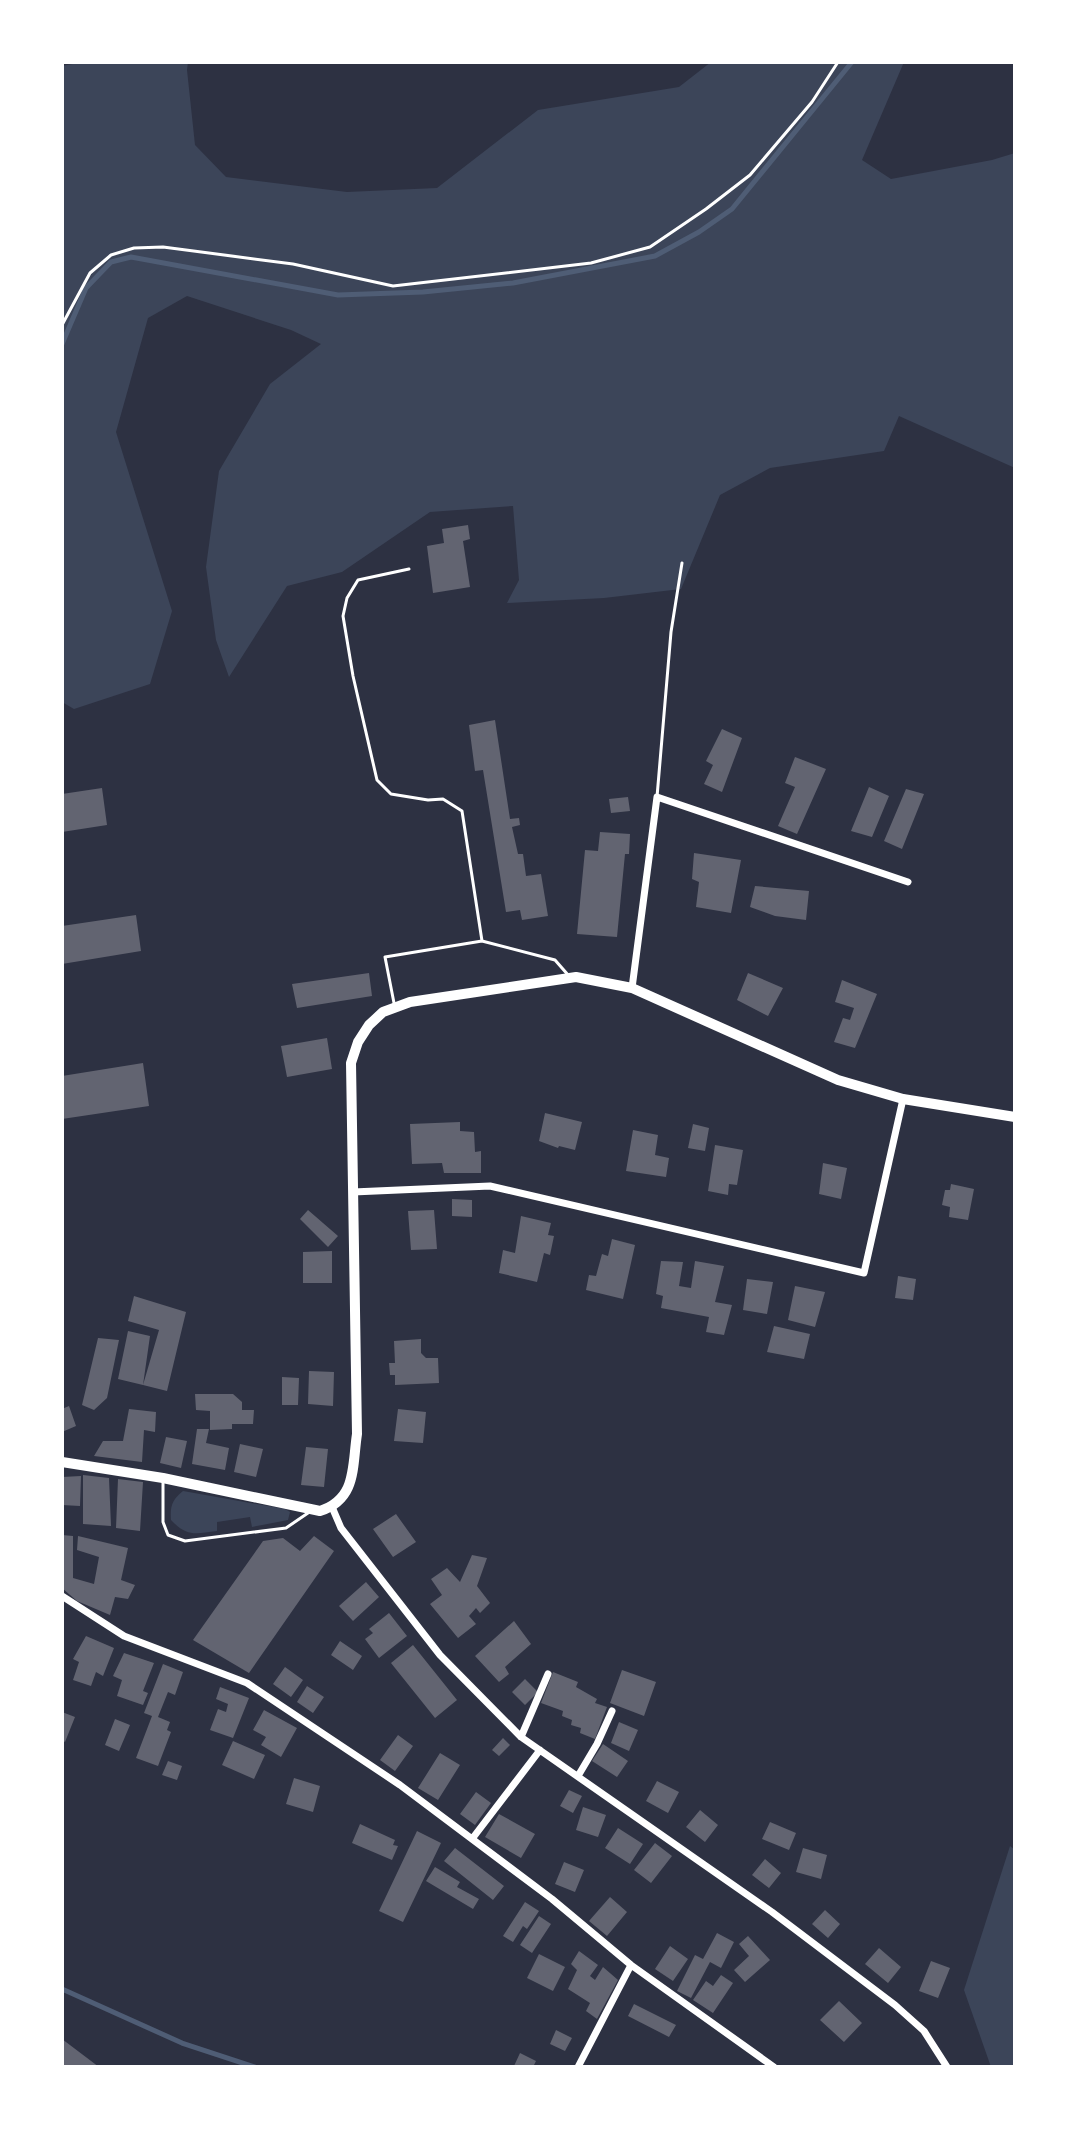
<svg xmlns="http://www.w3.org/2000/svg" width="1077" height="2129" viewBox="0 0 1077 2129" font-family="Roboto,sans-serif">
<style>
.green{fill:#3c4559}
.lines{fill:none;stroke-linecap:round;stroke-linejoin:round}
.stream{stroke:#4f5d75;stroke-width:5}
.building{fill:#626471}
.service{stroke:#fff;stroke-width:3}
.minor{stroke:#fff;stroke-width:7}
.secondary{stroke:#fff;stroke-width:10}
</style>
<rect width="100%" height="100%" fill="#2d3142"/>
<path class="green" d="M83,62H188L187,70L195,145L226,177L347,192L437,188L538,110L679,87L711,62H904L862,160L891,179L992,160L1015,153V468L899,416L884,451L770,468L720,495L681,589L604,598L507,603L519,580L513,506L430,512L342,572L287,586L229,677L216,640L206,567L219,471L270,384L321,344L291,330L187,296L148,318L116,432L172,611L150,684L74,709L62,702V66Z
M183,1491L285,1509L290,1512L288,1520L252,1527L250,1517L217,1522V1531C195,1534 187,1537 171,1520C170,1506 172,1500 183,1491Z
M1010,1846L1015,1850V2067H991L964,1990Z"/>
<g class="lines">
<path class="stream" d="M62,344L86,288L111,262L131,257L338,295L423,292L513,283L655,256L699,232L732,209L852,62
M62,1989L182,2043L255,2067"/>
</g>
<path class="building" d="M468,525L470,539L463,541L470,587L433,593L427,546L444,543L442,529Z
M495,720L510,819L519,818L520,825L512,827L518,854H523L526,876L541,874L548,916L522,920L520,910L506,912L483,770L475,771L469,725Z
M722,729L742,738L722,792L704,784L713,765L706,761Z
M795,757L826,769L797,834L778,826L795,787L785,783Z
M869,787L889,796L872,837L851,831Z
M102,788L107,825L62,832V794Z
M906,789L924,794L902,849L884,841Z
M628,797L630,811L611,813L609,799Z
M600,832L630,834L629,854H625L617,937L577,934L585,850L598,851Z
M694,853L741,860L731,913L696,907L699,882L692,879Z
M755,886L809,891L806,920L775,916L750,907Z
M136,915L141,951L62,964V926Z
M369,973L372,996L297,1008L292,984Z
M748,973L783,988L768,1016L737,1000Z
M842,980L877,994L855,1048L834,1042L843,1018L850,1020L854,1008L835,1002Z
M327,1038L332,1069L287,1077L281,1046Z
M143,1063L149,1106L62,1119V1076Z
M545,1113L582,1122L575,1150L559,1146L558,1148L539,1141Z
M460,1122V1131L474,1132L475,1152L481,1151V1173H444L442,1163L412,1164L410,1124Z
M693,1124L709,1128L705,1151L688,1148Z
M633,1130L658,1135L655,1155L669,1158L666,1177L626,1171Z
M715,1145L743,1150L737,1185L729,1184L728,1195L708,1191Z
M823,1163L847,1168L841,1199L819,1194Z
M951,1184L974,1189L968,1220L949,1217L950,1207L942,1205L945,1190H950Z
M452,1199L472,1200V1217L452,1216Z
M308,1210L338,1236L328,1247L300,1219Z
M434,1210L437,1249L411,1250L408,1211Z
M521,1216L551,1223L548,1235L554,1236L550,1255L544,1253L537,1282L499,1273L503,1250L515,1253Z
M612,1239L635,1245L623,1299L586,1290L589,1275L596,1276L602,1254L608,1256Z
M332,1251V1283H303V1252Z
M661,1261L683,1262L679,1286L691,1288L695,1261L724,1266L715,1302L732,1305L724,1335L706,1332L709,1317L661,1308L663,1296L656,1294Z
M898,1276L916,1279L913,1300L895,1298Z
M747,1279L773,1282L767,1314L743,1310Z
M795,1286L825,1292L815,1327L788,1320Z
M134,1296L186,1312L167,1391L143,1385L118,1379L128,1331L150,1336L143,1385L159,1330L128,1321Z
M774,1326L810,1334L804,1359L767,1352Z
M98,1338L119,1340L107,1398L94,1410L82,1405Z
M421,1339V1353L426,1358H438L439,1383L395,1385V1375H390L389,1363H395L394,1341Z
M309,1371L334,1372L333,1406L308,1404Z
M282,1377L299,1378L298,1405H282Z
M195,1394H233L242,1402V1410H254L253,1424H232V1429L210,1430V1411L196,1410Z
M69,1406L76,1426L62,1432V1409Z
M129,1409L156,1412L155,1432L144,1430L142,1462L94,1456L103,1441H123Z
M398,1409L426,1412L423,1443L394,1441Z
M197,1429H209L206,1443L229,1448L225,1470L192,1464Z
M166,1437L187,1441L181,1468L160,1463Z
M240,1444L263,1449L256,1477L234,1472Z
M306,1447L328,1449L324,1487L301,1485Z
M83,1475L109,1478L111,1526L83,1524Z
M81,1476L80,1506L62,1505V1477Z
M118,1479L143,1482L140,1531L116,1528Z
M396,1514L416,1542L393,1557L373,1529Z
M62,1535L73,1536V1578L94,1584L99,1557L77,1550L78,1536L128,1548L121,1580L135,1585L128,1599L115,1597L110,1615L77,1601L62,1588Z
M314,1536L334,1551L249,1673L193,1640L263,1541L283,1538L300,1551Z
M472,1555L487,1558L477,1586L490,1603L480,1613L476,1608L469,1616L476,1624L458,1638L430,1604L442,1595L431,1579L447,1568L460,1582Z
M366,1582L379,1597L353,1621L339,1606Z
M389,1613L407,1636L379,1658L365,1639L373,1633L369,1629Z
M514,1621L531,1644L505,1667L509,1674L499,1682L475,1656Z
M86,1636L114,1648L103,1676L96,1672L91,1686L73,1680L79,1662L73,1659Z
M340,1641L362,1656L353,1670L331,1655Z
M413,1645L457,1700L435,1718L391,1663Z
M124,1653L154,1663L143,1691L148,1693L143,1705L117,1696L122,1680L113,1676Z
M163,1664L183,1672L175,1695L168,1692L158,1717L170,1722L167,1730L171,1732L158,1766L136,1758L152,1716L144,1713Z
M285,1667L303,1680L291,1697L273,1684Z
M622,1670L656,1682L644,1716L610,1703Z
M553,1672L578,1682L576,1687L597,1699L595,1703L607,1707L595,1739L580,1733L581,1728L571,1725L572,1720L562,1716L563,1711L541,1703Z
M525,1679L538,1692L525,1705L512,1692Z
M307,1686L324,1697L313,1713L297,1702Z
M220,1687L249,1698L233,1738L210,1730L218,1709L226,1712L228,1704L216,1699Z
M264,1710L297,1728L281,1757L261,1745L266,1737L253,1730Z
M62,1712L75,1717L65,1742L62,1740Z
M115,1719L130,1725L119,1751L105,1745Z
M619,1722L638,1730L629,1751L611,1743Z
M398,1735L413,1746L395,1771L380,1760Z
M503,1738L510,1745L499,1756L492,1750Z
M233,1741L265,1755L254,1779L222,1765Z
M603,1744L628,1761L617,1777L592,1761Z
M440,1753L460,1765L438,1800L418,1788Z
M168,1761L182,1766L177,1780L162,1775Z
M294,1778L320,1786L313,1812L286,1804Z
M657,1781L679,1792L668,1813L646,1801Z
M569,1790L582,1796L573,1813L560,1806Z
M476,1792L491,1803L475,1825L460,1814Z
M583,1807L606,1815L598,1837L576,1830Z
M700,1810L718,1825L705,1842L686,1827Z
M499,1814L535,1834L521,1858L485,1837Z
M770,1822L796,1833L789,1850L762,1839Z
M360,1824L395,1840L393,1845L398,1846L392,1860L352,1843Z
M618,1828L643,1844L630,1864L605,1848Z
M417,1831L441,1843L403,1922L379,1911Z
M655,1843L672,1856L651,1883L634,1870Z
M455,1848L504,1886L493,1900L444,1861Z
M803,1848L827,1855L821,1879L796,1872Z
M765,1859L781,1873L769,1888L752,1875Z
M564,1862L584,1870L575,1892L555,1884Z
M435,1867L460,1882L457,1887L479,1899L473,1909L426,1881Z
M610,1897L627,1912L607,1936L589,1921Z
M525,1902L539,1911L527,1929L523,1926L513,1942L503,1936Z
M825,1910L840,1924L828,1938L812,1924Z
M539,1916L551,1924L532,1953L520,1945Z
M717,1933L734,1942L721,1968L710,1962L691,1998L677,1991L695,1955L703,1959Z
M748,1936L770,1960L745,1982L734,1970L749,1956L739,1944Z
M670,1946L688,1959L673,1981L655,1969Z
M879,1948L901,1967L888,1983L865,1964Z
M579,1951L598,1965L590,1976L595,1980L603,1967L618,1980L597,2019L586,2011L590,2003L568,1989L577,1970L571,1964Z
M539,1954L565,1967L553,1991L527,1978Z
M931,1961L950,1968L938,1998L919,1991Z
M721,1975L733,1983L713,2013L693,2000L706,1981L713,1986Z
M839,2001L862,2023L844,2042L820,2020Z
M634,2004L676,2025L669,2037L628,2016Z
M556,2030L572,2038L565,2051L550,2044Z
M62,2039L99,2067H62Z
M520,2053L536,2061L533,2067L514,2066Z"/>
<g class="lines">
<path class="service" d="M62,325L90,273L111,255L134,248L163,247L293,264L393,286L591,263L650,247L706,209L750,175L812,102L838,62
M657,797L671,632L682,563
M482,941L555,960L569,976
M394,1003L385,957L482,941L462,811L443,799L428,800L391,794L377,780L353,676L343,616L347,598L358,580L409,569
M163,1482V1522L168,1535L185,1541L286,1528L308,1513"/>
<path class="minor" d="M632,988L657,797L908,882
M353,1192L490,1186L864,1273L903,1099
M332,1507L341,1528L440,1655L521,1737L772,1912L895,2005L924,2031L947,2067
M62,1596L124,1636L247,1683L400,1785L552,1899L631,1965L774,2067
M521,1737L548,1674
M578,1776L597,1744L612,1711
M472,1839L540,1750
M578,2067L631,1965"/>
<path class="secondary" d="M62,1462L163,1478L320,1511C357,1499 352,1467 357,1434L351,1063L358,1042L369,1025L383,1012L410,1002L576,977L632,988L838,1080L903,1099L1015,1117"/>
</g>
<rect width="1077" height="2129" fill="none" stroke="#ffffff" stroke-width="128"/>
</svg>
